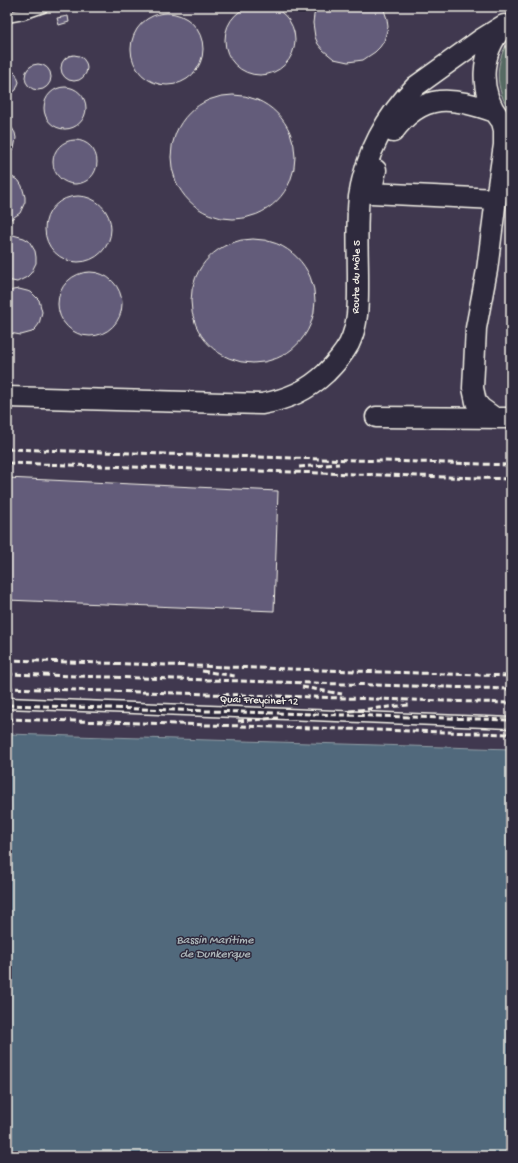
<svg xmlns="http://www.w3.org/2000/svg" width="518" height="1163" viewBox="0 0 518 1163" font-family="'Gochi Hand',sans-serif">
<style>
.built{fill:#3f394f}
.green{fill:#576a63;stroke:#a6aea6}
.water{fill:#51697b;stroke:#929fa7}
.building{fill:#635c7a;stroke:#f4f1e8}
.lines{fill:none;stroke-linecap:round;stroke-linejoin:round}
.lane-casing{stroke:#f4f1e8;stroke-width:13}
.street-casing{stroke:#f4f1e8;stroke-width:23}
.lane{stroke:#2f2a3d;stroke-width:10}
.street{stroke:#2f2a3d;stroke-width:20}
.rail{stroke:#f4f1e8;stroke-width:3;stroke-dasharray:6 3;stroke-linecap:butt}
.labels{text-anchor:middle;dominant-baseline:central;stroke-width:3;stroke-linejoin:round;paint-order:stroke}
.street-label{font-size:11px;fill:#f4f1e8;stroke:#2f2a3d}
.water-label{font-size:12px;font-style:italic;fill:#abb4b7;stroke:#2f2a3d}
</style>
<rect width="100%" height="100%" fill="#2f2a3d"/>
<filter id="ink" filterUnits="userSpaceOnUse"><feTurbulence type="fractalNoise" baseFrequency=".025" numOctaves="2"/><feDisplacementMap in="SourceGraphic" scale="8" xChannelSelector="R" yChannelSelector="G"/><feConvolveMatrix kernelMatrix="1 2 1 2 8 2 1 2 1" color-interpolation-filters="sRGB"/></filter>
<g filter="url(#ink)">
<path class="built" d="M7,7H511V749L7,734Z"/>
<path class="green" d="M511,38V112C494,90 494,60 511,38Z"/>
<path class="water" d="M7,734L511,749V1156H7Z"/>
<path class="building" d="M225 40a35 35 0 1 1 70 0a35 35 0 1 1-70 0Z
M317,7H383L387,19L388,27L384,41L380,47L375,52L363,60L348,62L334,59L323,50L318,44L315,37L313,23L314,15Z
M131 49a36 36 0 1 1 72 0a36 36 0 1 1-72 0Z
M68,16L69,22L59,25L57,18Z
M61 68a13 13 0 1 1 26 0a13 13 0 1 1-26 0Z
M25 77a13 13 0 1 1 26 0a13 13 0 1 1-26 0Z
M7,69L13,71L16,74L19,82L16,90L12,93L8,94H7Z
M44 108a21 21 0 1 1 42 0a21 21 0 1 1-42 0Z
M171 157a62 62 0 1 1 124 0a62 62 0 1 1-124 0Z
M7,123L12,128L15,133L16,138L14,149L7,156Z
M53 162a22 22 0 1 1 44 0a22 22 0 1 1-44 0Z
M7,175L14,178L19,181L22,186L25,197V202L20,213L11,219H7Z
M45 229a33 33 0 1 1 66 0a33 33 0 1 1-66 0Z
M13,235L24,238L29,241L35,251L36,257V263L31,273L27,277L17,282L7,280V236Z
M191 301a62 62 0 1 1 124 0a62 62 0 1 1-124 0Z
M58 304a32 32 0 1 1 64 0a32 32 0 1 1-64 0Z
M19,289L31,292L39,300L42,312L39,324L36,328L32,332L21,335L9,333L7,331V293L13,290Z
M7,478L278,491L274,611L7,600Z"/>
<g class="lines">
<defs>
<path id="lane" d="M7,17L23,14L43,7
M7,703L511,723"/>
<path id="street" d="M500,119C478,91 480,54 503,27
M393,132C423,91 453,97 495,112
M376,170L371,193L496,199
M7,397L262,404C288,399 307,391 326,373C335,364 343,355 349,344C359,324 358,301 358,279C358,252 356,224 359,197C365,155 386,116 416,86L480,40L504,25
M376,417L511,418
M495,418L481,408L476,402L473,388L476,328L487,270L496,199L504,145V130L502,122"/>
</defs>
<use href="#lane" class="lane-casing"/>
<use href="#street" class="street-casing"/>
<use href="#lane" class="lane"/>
<use href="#street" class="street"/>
<path class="rail" d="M7,449L511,465
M7,463L511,479
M299,467L339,464
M7,660L511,676
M202,671L235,676
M7,674L511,689
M302,687L342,694
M7,688L511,703
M7,705L511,720
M349,711L409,705
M7,719L511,734
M238,721L278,718"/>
</g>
</g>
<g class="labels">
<g class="street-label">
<text transform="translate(357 277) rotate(-89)">Route du Môle 5</text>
<text transform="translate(259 701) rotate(2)">Quai Freycinet 12</text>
</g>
<g class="water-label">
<text x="215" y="941">Bassin Maritime<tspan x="215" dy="14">de Dunkerque</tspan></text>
</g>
</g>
<rect width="518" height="1163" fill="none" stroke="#2f2a3d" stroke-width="24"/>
<rect x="12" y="12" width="494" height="1139" fill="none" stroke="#f4f1e8" stroke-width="1.5" filter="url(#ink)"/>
</svg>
